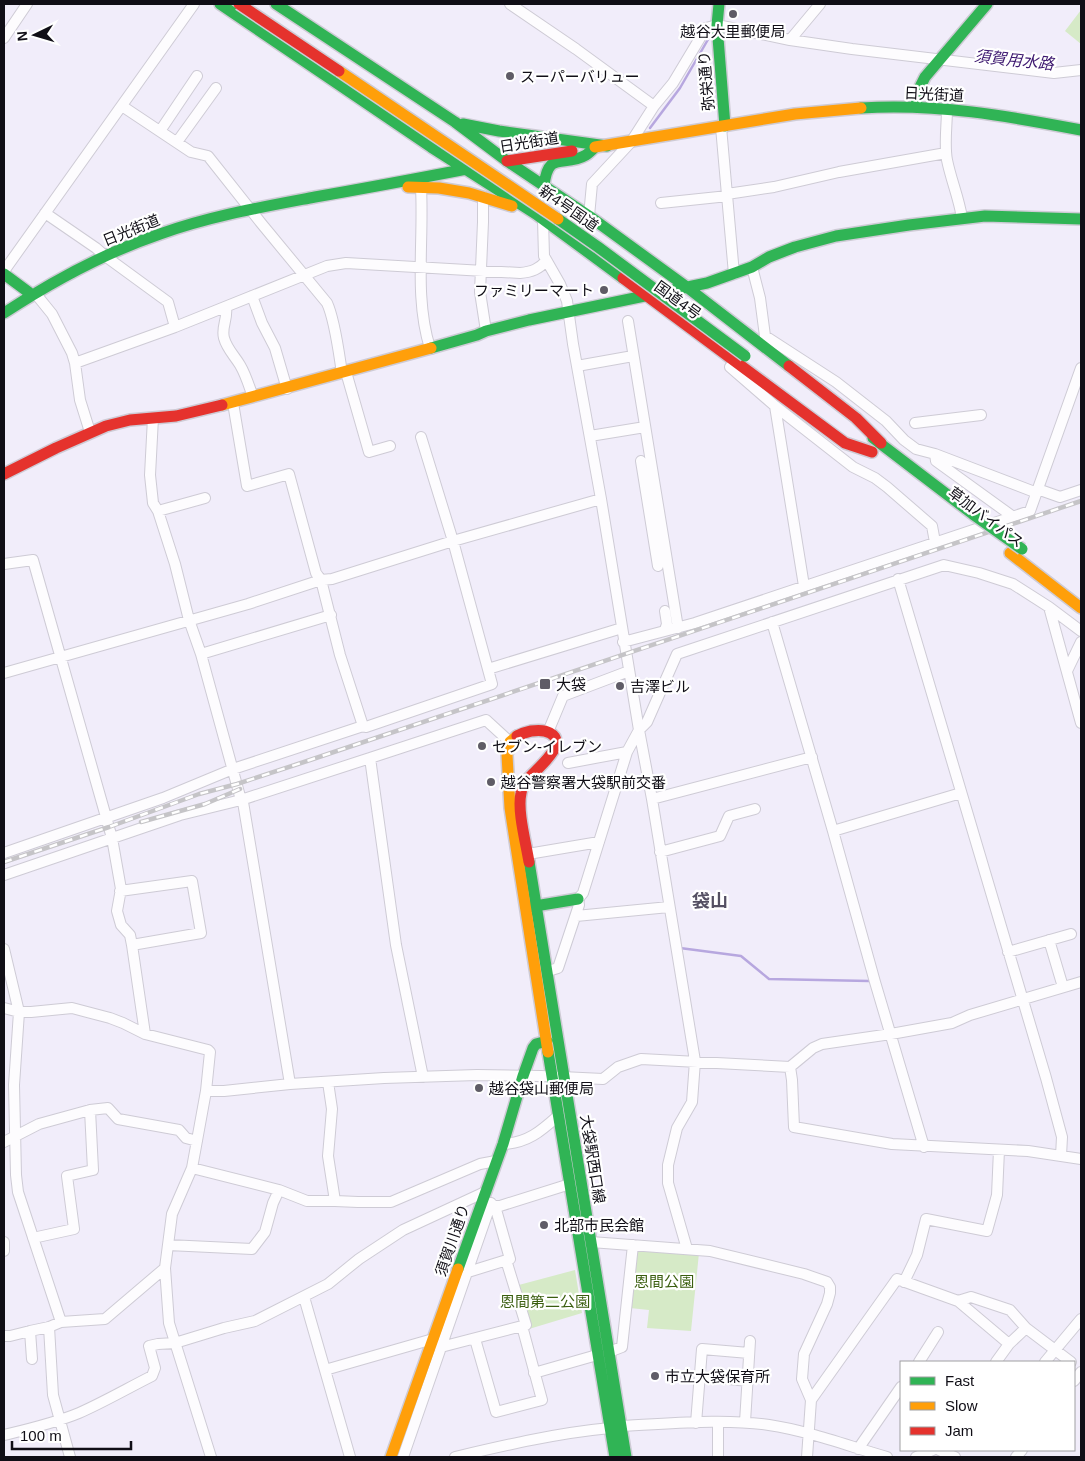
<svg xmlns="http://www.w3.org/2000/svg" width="1085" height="1461" viewBox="0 0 1085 1461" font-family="Arial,'Noto Sans JP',sans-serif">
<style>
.green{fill:#d6eac7}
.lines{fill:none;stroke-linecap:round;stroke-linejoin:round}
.stream{stroke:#b7a7df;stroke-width:2.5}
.street-casing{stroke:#cecbd5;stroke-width:12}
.fast-casing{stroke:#cecbd5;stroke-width:14}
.slow-casing{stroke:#cecbd5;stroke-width:14}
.jam-casing{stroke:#cecbd5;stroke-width:14}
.street{stroke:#fdfcfe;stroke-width:10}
.fast{stroke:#30b455;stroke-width:11}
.slow{stroke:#ff9f0a;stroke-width:11}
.jam{stroke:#e5322d;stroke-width:11}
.rail-casing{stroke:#c5c4c7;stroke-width:4.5}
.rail{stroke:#fff;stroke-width:2.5;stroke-dasharray:8;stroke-linecap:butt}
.fast-bridge-casing{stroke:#cecbd5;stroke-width:14;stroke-linecap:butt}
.slow-bridge-casing{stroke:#cecbd5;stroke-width:14;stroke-linecap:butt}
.jam-bridge-casing{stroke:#cecbd5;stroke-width:14;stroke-linecap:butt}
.fast-bridge{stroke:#30b455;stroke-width:11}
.slow-bridge{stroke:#ff9f0a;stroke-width:11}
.jam-bridge{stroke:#e5322d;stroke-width:11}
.poi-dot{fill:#5f5c66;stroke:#fff;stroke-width:2}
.labels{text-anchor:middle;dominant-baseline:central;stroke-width:4.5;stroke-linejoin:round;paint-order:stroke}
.poi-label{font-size:15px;fill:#100e16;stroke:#fff;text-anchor:start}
.street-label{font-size:15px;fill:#100e16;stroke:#fff}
.park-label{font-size:15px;fill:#3a5e0f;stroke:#fff}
.water-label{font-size:16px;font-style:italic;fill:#3c176f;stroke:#fff}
.quarter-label{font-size:18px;font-weight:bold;fill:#544f62;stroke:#fff}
</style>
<rect width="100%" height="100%" fill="#f1edfa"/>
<path class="green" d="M1081,10V44L1065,31Z
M640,1246L699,1253L691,1331L647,1328L649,1310L630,1308L634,1252Z
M575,1270L582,1313L529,1329L515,1286Z"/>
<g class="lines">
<path class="stream" d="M650,128L680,88L710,36
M680,948L741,956L769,979L869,981"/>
<defs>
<path id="street" d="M510,4L576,49L654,106
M4,38L27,4
M790,40L820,4
M122,106L191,152L208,156L261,223L327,303C335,320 339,354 342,373
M947,109C947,125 944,144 947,160C951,180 959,198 962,218
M721,127L734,274
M160,131L197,76
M177,142L216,88
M421,188C424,241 414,297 430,348
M727,194L774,187L839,172L946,153
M483,197V222L480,292L486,331
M661,203L728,196
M45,213L96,248L105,256L168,302L175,327
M589,216L592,184L631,142L654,106L673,83L706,28L717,25L790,40L852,49L1054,73L1081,70
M543,220L544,256L560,284L567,301L573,344L601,499L639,730L627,752L583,893L578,899L579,905L558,968L548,971
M752,267L760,298L765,336L836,382L886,421L904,440L916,449L935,454L1032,491H1043L1060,497L1081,490
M4,271L194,4
M35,293L52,314L72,353L75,363L80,400L90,432
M252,296L262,323L275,348L287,389
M226,307C228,319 221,327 224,338C227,349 234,355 240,365C246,375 249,386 253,397
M628,321L678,628
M75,363L175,327L327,266L346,263L520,273C532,272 539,269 546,261
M577,366L633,356
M730,367L775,406L853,467L875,478L887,487L932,526L935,542
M346,372L369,452L390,446
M233,403L247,486L289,474L316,573L321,580L340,655L363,726L366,727L492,684L453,541L421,437
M775,406L804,586
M153,418L150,475L153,503L158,511L175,564L189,620L201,654L241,800L243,802L290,1084
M915,423L981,415
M590,436L645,427
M935,454L936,461L1012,516
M641,461L658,566
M158,511L205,498
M4,564L33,560L112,838L121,889L117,911L121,925L130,935L132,945L145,1034
M898,579L1046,1078L1062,1137L1061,1156
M1049,607L1081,631
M665,611L667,624L665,630
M772,622L833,831L875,982L924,1147
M623,642L695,623L1030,511L1081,368
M201,654L331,615
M488,669L622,628
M1067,671L1081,642
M4,673L248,604L321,580L332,579L453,541L601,499
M548,732L563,696L629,671
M370,758L486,720L510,742
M568,763L627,752
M652,799L812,757
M833,831L961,793
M660,852L720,836L729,816L755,809
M4,853L163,798L233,769L363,726
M528,854L599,842
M4,875L180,815L241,800L370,758L396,945L423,1077
M120,891L192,881L201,933L132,945
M576,916L669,907
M1049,940L1063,987
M4,949L19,1012L14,1085L16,1175L18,1192L61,1322
M1008,952L1071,934
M4,1008L19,1012H31L72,1008L110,1018L123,1023L145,1034L208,1050L210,1052L206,1091L192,1168L172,1214L165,1268L105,1319L61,1322L49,1327L30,1331L10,1336H4
M790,1067L792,1080L794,1127L892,1144L1028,1151L1081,1159
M328,1082L332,1109L328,1156L335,1201
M206,1091H224L290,1084L384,1078L477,1075L541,1076L603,1079L618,1067L641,1059L790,1067L813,1048L822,1044L891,1034L952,1023L970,1015L1081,982
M4,1142L39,1124L90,1110L108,1108L118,1119L179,1130L186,1138L197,1141
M503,1144C528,1143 541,1131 559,1115
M192,1168L279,1190L307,1201H335L358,1202H391L480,1164L496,1161
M490,1203L495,1206H500L570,1184
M33,1238L74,1229L67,1176L93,1170L90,1110
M4,1242V1251
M591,1242L710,1251L804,1274L827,1282L830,1287V1293L827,1304L804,1354L802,1379L811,1400L807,1457
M168,1245L252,1249L265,1232L273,1203L279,1190
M687,1249L668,1183V1165L677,1128L692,1102L695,1061L652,799L639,730L647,722L677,654L944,565L979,573L1013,584L1049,607L1081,723
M165,1268L169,1323L211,1457
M468,1272L510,1259L495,1206
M904,1282L917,1255L926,1219L987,1231L997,1195L999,1150
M304,1297L350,1457
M958,1301L1009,1344
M49,1327L53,1395L70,1457
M30,1331L32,1359
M475,1339L496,1412L542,1400L522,1326L526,1325L506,1260
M437,1346L441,1347L522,1326
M609,1352L622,1347L633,1245
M919,1362L938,1332
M996,1362L1009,1344L1026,1328
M1045,1362L1081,1319
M325,1370L433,1339
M534,1373L597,1355
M700,1376L748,1381
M1074,1381L1081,1372
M811,1400L897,1279L958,1301L971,1297L1010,1310L1026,1328L1071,1362
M745,1422L750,1341
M696,1423L702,1349L749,1353
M718,1423V1457
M621,1426C668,1424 722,1418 769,1425C809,1431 848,1446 887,1457
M4,1435C29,1429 55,1423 79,1413C104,1402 128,1388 152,1376L155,1368L149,1346L158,1344L175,1343L224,1328L255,1321L328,1284L359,1259L403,1230L485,1192
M858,1449L901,1387
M939,1450L955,1457
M403,1457L491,1203
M455,1457C506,1445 557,1433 610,1428
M916,1457L933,1450
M1016,1457L1022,1450"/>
<path id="fast" d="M220,4L431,147L536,214L623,278
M276,4L455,122L507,161L589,216L688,288L789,366
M719,4L717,25L725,126
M916,107L918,91L925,77L987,4
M861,108C936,103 1008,116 1081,130
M463,124L499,131L607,146
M544,186C548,149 564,168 586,155C589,153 592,150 595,147
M4,274L31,294
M4,313C53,281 104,253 160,234C210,216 262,207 315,197C367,188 420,178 472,168
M431,348L477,335L486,331L529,320L707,283L752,267L769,257L795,247L836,236L909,225L985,216L1081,219
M873,438L974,515
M529,862L626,1457
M529,907L578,899
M548,1052L615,1457
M458,1269L503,1144L523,1076L533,1048L536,1044L547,1041"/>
<path id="slow" d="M595,147L795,114L861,108
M408,187L439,188L469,193L512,206
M222,405L431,348
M1010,553L1081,608
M517,736L510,742L507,755L510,808L548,1052
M391,1457L458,1269"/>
<path id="jam" d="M507,161L572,151
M623,278L845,443L872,452
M789,366L856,418L881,443
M4,474L56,448L106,426L130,420L176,416L222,405
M517,736C521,734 526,732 531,731C538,730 545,730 550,733C570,744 535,770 528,779C525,783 522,787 521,793C517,811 526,843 529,862"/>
</defs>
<use href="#street" class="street-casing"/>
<use href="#fast" class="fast-casing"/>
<use href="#slow" class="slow-casing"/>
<use href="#jam" class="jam-casing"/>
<use href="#street" class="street"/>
<use href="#fast" class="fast"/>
<use href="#slow" class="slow"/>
<use href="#jam" class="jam"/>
<defs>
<path id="rail" d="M141,822L205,804L240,789
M4,862L109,827L199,794L237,784L310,760L1081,501"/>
</defs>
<use href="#rail" class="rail-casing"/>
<use href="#rail" class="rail"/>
<defs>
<path id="fast-bridge" d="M558,219L598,247L745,356
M974,515L1022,549"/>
<path id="slow-bridge" d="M339,71L558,219"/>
<path id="jam-bridge" d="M239,4L339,71"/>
</defs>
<use href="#fast-bridge" class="fast-bridge-casing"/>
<use href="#slow-bridge" class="slow-bridge-casing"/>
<use href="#jam-bridge" class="jam-bridge-casing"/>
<use href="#fast-bridge" class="fast-bridge"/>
<use href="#slow-bridge" class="slow-bridge"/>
<use href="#jam-bridge" class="jam-bridge"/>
</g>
<g class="poi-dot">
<circle cx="733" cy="14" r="5"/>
<circle cx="510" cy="76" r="5"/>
<circle cx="604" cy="290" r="5"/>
<rect x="539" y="678" width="12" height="12" rx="2.5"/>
<circle cx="620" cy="686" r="5"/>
<circle cx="482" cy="746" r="5"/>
<circle cx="491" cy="782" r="5"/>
<circle cx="479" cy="1088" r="5"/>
<circle cx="544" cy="1225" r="5"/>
<circle cx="655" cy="1376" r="5"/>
</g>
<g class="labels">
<g class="poi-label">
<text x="733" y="31" text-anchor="middle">越谷大里郵便局</text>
<text x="520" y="76">スーパーバリュー</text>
<text x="594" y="290" text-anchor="end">ファミリーマート</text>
<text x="556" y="684">大袋</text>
<text x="630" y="686">吉澤ビル</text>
<text x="492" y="746">セブン-イレブン</text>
<text x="501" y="782">越谷警察署大袋駅前交番</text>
<text x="489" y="1088">越谷袋山郵便局</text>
<text x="554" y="1225">北部市民会館</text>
<text x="665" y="1376">市立大袋保育所</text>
</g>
<g class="street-label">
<text transform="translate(706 81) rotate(-95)">弥栄通り</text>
<text transform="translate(934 94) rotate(3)">日光街道</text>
<text transform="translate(529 142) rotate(-9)">日光街道</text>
<text transform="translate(569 208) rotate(35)">新4号国道</text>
<text transform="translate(131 230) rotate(-22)">日光街道</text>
<text transform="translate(678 300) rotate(36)">国道4号</text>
<text transform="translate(986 517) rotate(37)">草加バイパス</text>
<text transform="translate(593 1159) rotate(81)">大袋駅西口線</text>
<text transform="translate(452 1240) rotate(-71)">須賀川通り</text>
</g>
<g class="park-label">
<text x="664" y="1281">恩間公園</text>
<text x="545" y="1301">恩間第二公園</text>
</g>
<g class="water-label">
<text transform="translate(1014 60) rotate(6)">須賀用水路</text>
</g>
<g class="quarter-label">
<text x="710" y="901">袋山</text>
</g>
</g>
<rect width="1085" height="1461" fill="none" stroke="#100e16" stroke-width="10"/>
<rect x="900" y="1361" width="175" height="90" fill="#ffffff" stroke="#9f9fa2"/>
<rect x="910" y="1377" width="25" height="8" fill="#30b455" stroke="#9f9fa2"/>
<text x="945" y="1386" font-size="15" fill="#100e16">Fast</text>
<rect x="910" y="1402" width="25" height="8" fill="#ff9f0a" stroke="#9f9fa2"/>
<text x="945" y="1411" font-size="15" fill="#100e16">Slow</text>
<rect x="910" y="1427" width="25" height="8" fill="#e5322d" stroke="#9f9fa2"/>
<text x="945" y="1436" font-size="15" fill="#100e16">Jam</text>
<g transform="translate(35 35) rotate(265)" stroke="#ffffff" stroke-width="4" paint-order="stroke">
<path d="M0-4L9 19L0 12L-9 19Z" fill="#100e16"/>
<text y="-8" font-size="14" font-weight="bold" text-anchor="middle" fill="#100e16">N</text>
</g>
<path d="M12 1441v8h119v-8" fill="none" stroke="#100e16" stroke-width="2.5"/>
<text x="20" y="1441" font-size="15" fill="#100e16" stroke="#ffffff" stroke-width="4" paint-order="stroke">100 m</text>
</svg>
